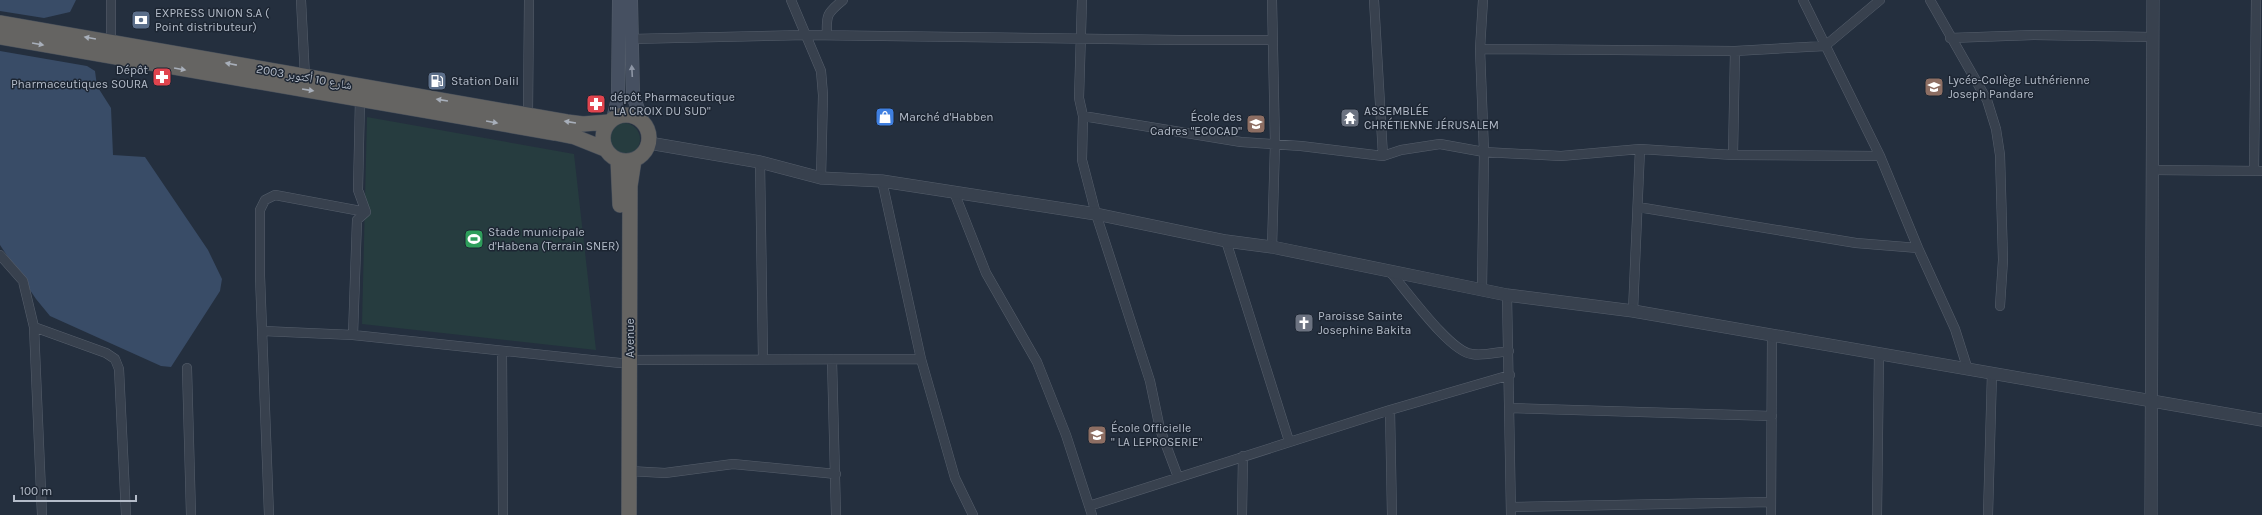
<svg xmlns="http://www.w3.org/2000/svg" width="2262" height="515" viewBox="0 0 2262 515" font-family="Karla,'Noto Naskh Arabic',sans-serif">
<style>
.green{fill:#263c3f}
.water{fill:#394c67}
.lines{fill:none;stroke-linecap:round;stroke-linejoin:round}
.minor-casing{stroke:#565f6c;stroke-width:10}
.tertiary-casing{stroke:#565f6c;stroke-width:13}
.secondary-casing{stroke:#565f6c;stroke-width:14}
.trunk-casing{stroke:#434c59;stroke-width:16}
.minor{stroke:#38414e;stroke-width:9}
.tertiary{stroke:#38414e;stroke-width:12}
.secondary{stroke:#465061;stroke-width:13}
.trunk{stroke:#656462;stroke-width:15}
.oneway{fill:#a8afba}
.oneway2{fill:#8e96a5}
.labels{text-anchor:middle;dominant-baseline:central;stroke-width:3;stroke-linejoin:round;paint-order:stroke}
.poi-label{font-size:12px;fill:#b4bcc9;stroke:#1d2633;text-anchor:start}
.street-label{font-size:12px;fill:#b4bcc9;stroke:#1d2633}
</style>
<rect width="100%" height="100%" fill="#242f3e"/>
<path class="green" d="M367,117L574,154L596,350L362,324Z
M608 139a16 16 0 1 1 32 0a16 16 0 1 1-32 0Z"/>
<path class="water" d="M0,0H76L70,12L44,18L0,11Z
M0,51L87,66L95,71L97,86L111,108L113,155L145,157L208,250L222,279L220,291L171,367L161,366L50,316L36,299L0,245Z"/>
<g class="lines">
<defs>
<path id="minor" d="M111,0V42
M301,0L305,77
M791,0L821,71L823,95L821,178
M1082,0L1079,98L1083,116L1082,160L1096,214L1150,381L1160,429L1178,477
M1374,0L1383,156
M1803,0L1880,156L1918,248L1955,329L1968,370
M1930,0L1987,100L1996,129L2000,155L2003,260L2000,306
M827,35C826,15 827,13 843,0
M1950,38L2034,35L2152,37
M631,39L806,35L1179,40H1272
M1480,49L1735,51L1825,46L1880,0
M528,114L529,0
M1083,116L1241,142L1301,146L1383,156L1401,150L1440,144L1484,152L1561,156L1640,149L1733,155L1880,156
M1733,155L1735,51
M760,162L763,359
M2152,170L2262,171
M2254,171L2256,0
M882,181L921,359L955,478L973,515
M954,192L986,273L1037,362L1066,435L1092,515
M1638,207L1856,243L1918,248
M1226,241L1289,441
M1272,247L1275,144L1272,0
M0,255L23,281L34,327
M1391,273C1407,291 1450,352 1472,354C1484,356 1498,352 1509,351
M1482,290L1484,152L1480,49L1483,0
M1507,295L1511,515
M1633,311L1640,149
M263,331L353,335L620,363
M353,335L357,220L366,212L358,190L360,99
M502,352L503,515
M630,360L921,359
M832,360L836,515
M187,368L191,515
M1509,408L1772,416
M1390,410L1510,375
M629,471L665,473L733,464L836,474
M1089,506L1390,410L1392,515
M1512,507L1771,502
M42,515L34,327L106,353L115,359L119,369L126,515
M269,515L260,276V210L265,200L275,195L366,212
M1242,515L1243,456
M1771,515L1772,335
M1877,515L1879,354
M1988,515L1992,373"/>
<path id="tertiary" d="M649,143L760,162L821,178L882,181L1096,214L1226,241L1272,247L1507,295L1633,311L2262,420
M2151,515L2153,0"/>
<path id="secondary" d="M631,0L633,96L643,122
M613,119L618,98L619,0"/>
<path id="trunk" d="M0,23L567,122L583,124L609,122
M0,37L555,133L575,137L605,149
M603 138a23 23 0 1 1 46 0a23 23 0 1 1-46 0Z
M618,160L620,205
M629,515L630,186L634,160"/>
</defs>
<use href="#minor" class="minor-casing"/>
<use href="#tertiary" class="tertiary-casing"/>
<use href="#secondary" class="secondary-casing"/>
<use href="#trunk" class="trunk-casing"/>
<use href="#minor" class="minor"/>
<use href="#tertiary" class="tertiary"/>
<use href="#secondary" class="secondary"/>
<use href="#trunk" class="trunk"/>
</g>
<defs><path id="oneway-solid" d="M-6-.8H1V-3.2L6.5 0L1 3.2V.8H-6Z"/></defs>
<g class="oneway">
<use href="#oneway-solid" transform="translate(90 38) rotate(-170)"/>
<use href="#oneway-solid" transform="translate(38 44) rotate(10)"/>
<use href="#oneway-solid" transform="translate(231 64) rotate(-169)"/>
<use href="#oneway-solid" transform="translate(180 69) rotate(10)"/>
<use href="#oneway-solid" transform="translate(308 90) rotate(9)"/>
<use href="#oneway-solid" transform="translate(442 100) rotate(-171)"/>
<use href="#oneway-solid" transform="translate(492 122) rotate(10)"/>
<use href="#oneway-solid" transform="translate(570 122) rotate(-171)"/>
</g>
<use class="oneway2" href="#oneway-solid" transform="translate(632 71) rotate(-93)"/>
<defs>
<symbol id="bank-square" viewBox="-11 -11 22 22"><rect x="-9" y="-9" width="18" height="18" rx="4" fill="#5c6f8a" stroke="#1d2633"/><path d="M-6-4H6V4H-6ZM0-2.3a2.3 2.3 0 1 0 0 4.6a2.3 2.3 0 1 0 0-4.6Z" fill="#fff"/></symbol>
<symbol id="pharmacy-square" viewBox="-11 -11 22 22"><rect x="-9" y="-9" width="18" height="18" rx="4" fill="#e0444e" stroke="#1d2633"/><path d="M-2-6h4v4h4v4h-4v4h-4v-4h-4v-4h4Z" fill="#fff"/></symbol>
<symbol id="fuel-square" viewBox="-11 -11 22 22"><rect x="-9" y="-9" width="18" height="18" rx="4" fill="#5c6f8a" stroke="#1d2633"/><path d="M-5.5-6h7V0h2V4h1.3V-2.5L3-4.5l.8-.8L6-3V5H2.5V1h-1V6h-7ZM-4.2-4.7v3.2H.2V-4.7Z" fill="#fff"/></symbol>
<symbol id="school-square" viewBox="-11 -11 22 22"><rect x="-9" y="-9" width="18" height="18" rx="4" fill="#8d6e63" stroke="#1d2633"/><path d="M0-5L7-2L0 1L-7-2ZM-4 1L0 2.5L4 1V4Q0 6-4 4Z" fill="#fff"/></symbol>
<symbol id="shop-square" viewBox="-11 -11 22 22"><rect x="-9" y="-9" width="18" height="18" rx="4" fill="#3f7fe0" stroke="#1d2633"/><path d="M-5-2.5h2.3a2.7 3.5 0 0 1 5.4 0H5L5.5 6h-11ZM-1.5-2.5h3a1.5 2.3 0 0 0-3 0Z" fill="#fff"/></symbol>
<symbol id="temple-square" viewBox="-11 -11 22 22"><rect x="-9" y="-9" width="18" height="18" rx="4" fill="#6b7280" stroke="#1d2633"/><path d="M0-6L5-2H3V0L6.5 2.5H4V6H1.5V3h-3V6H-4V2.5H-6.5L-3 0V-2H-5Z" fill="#fff"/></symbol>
<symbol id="stadium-square" viewBox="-11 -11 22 22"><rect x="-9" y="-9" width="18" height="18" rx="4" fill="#2e9e5b" stroke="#1d2633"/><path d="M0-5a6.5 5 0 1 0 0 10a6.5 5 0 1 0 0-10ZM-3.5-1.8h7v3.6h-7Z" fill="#fff"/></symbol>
<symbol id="church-square" viewBox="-11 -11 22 22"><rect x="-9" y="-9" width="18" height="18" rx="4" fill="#6b7280" stroke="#1d2633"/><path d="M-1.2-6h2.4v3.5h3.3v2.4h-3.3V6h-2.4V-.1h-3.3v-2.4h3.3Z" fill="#fff"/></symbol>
</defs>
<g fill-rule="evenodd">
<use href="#bank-square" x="130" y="9" width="22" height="22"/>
<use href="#pharmacy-square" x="151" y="66" width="22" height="22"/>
<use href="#fuel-square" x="426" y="70" width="22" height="22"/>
<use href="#school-square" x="1923" y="76" width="22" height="22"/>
<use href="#pharmacy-square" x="585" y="93" width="22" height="22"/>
<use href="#shop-square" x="874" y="106" width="22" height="22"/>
<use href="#temple-square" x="1339" y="107" width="22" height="22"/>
<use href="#school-square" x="1245" y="113" width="22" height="22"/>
<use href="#stadium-square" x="463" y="228" width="22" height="22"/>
<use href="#church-square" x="1293" y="312" width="22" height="22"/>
<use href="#school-square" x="1086" y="424" width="22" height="22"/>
</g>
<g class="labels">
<g class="poi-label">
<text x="155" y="13">EXPRESS UNION S.A (<tspan x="155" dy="14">Point distributeur)</tspan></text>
<text x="148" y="70" text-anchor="end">Dépôt<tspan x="148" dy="14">Pharmaceutiques SOURA</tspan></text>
<text x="1948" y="80">Lycée-Collège Luthérienne<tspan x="1948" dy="14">Joseph Pandare</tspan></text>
<text x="451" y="81">Station Dalil</text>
<text x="610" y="97">dépôt Pharmaceutique<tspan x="610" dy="14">"LA CROIX DU SUD"</tspan></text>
<text x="1364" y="111">ASSEMBLÉE<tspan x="1364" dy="14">CHRÉTIENNE JÉRUSALEM</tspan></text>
<text x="899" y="117">Marché d'Habben</text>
<text x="1242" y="117" text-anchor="end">École des<tspan x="1242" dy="14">Cadres "ECOCAD"</tspan></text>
<text x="488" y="232">Stade municipale<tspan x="488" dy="14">d'Habena (Terrain SNER)</tspan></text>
<text x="1318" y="316">Paroisse Sainte<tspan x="1318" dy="14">Josephine Bakita</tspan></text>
<text x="1111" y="428">École Officielle<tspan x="1111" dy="14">" LA LEPROSERIE"</tspan></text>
</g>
<g class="street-label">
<text transform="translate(304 77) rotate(10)">شارع 10 أكتوبر 2003</text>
<text transform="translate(630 338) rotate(-90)">Avenue</text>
</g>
</g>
<path d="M14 495v6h122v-6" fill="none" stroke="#b4bcc9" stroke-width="2"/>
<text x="20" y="495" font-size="12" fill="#b4bcc9" stroke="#1d2633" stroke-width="3" paint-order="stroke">100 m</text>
</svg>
